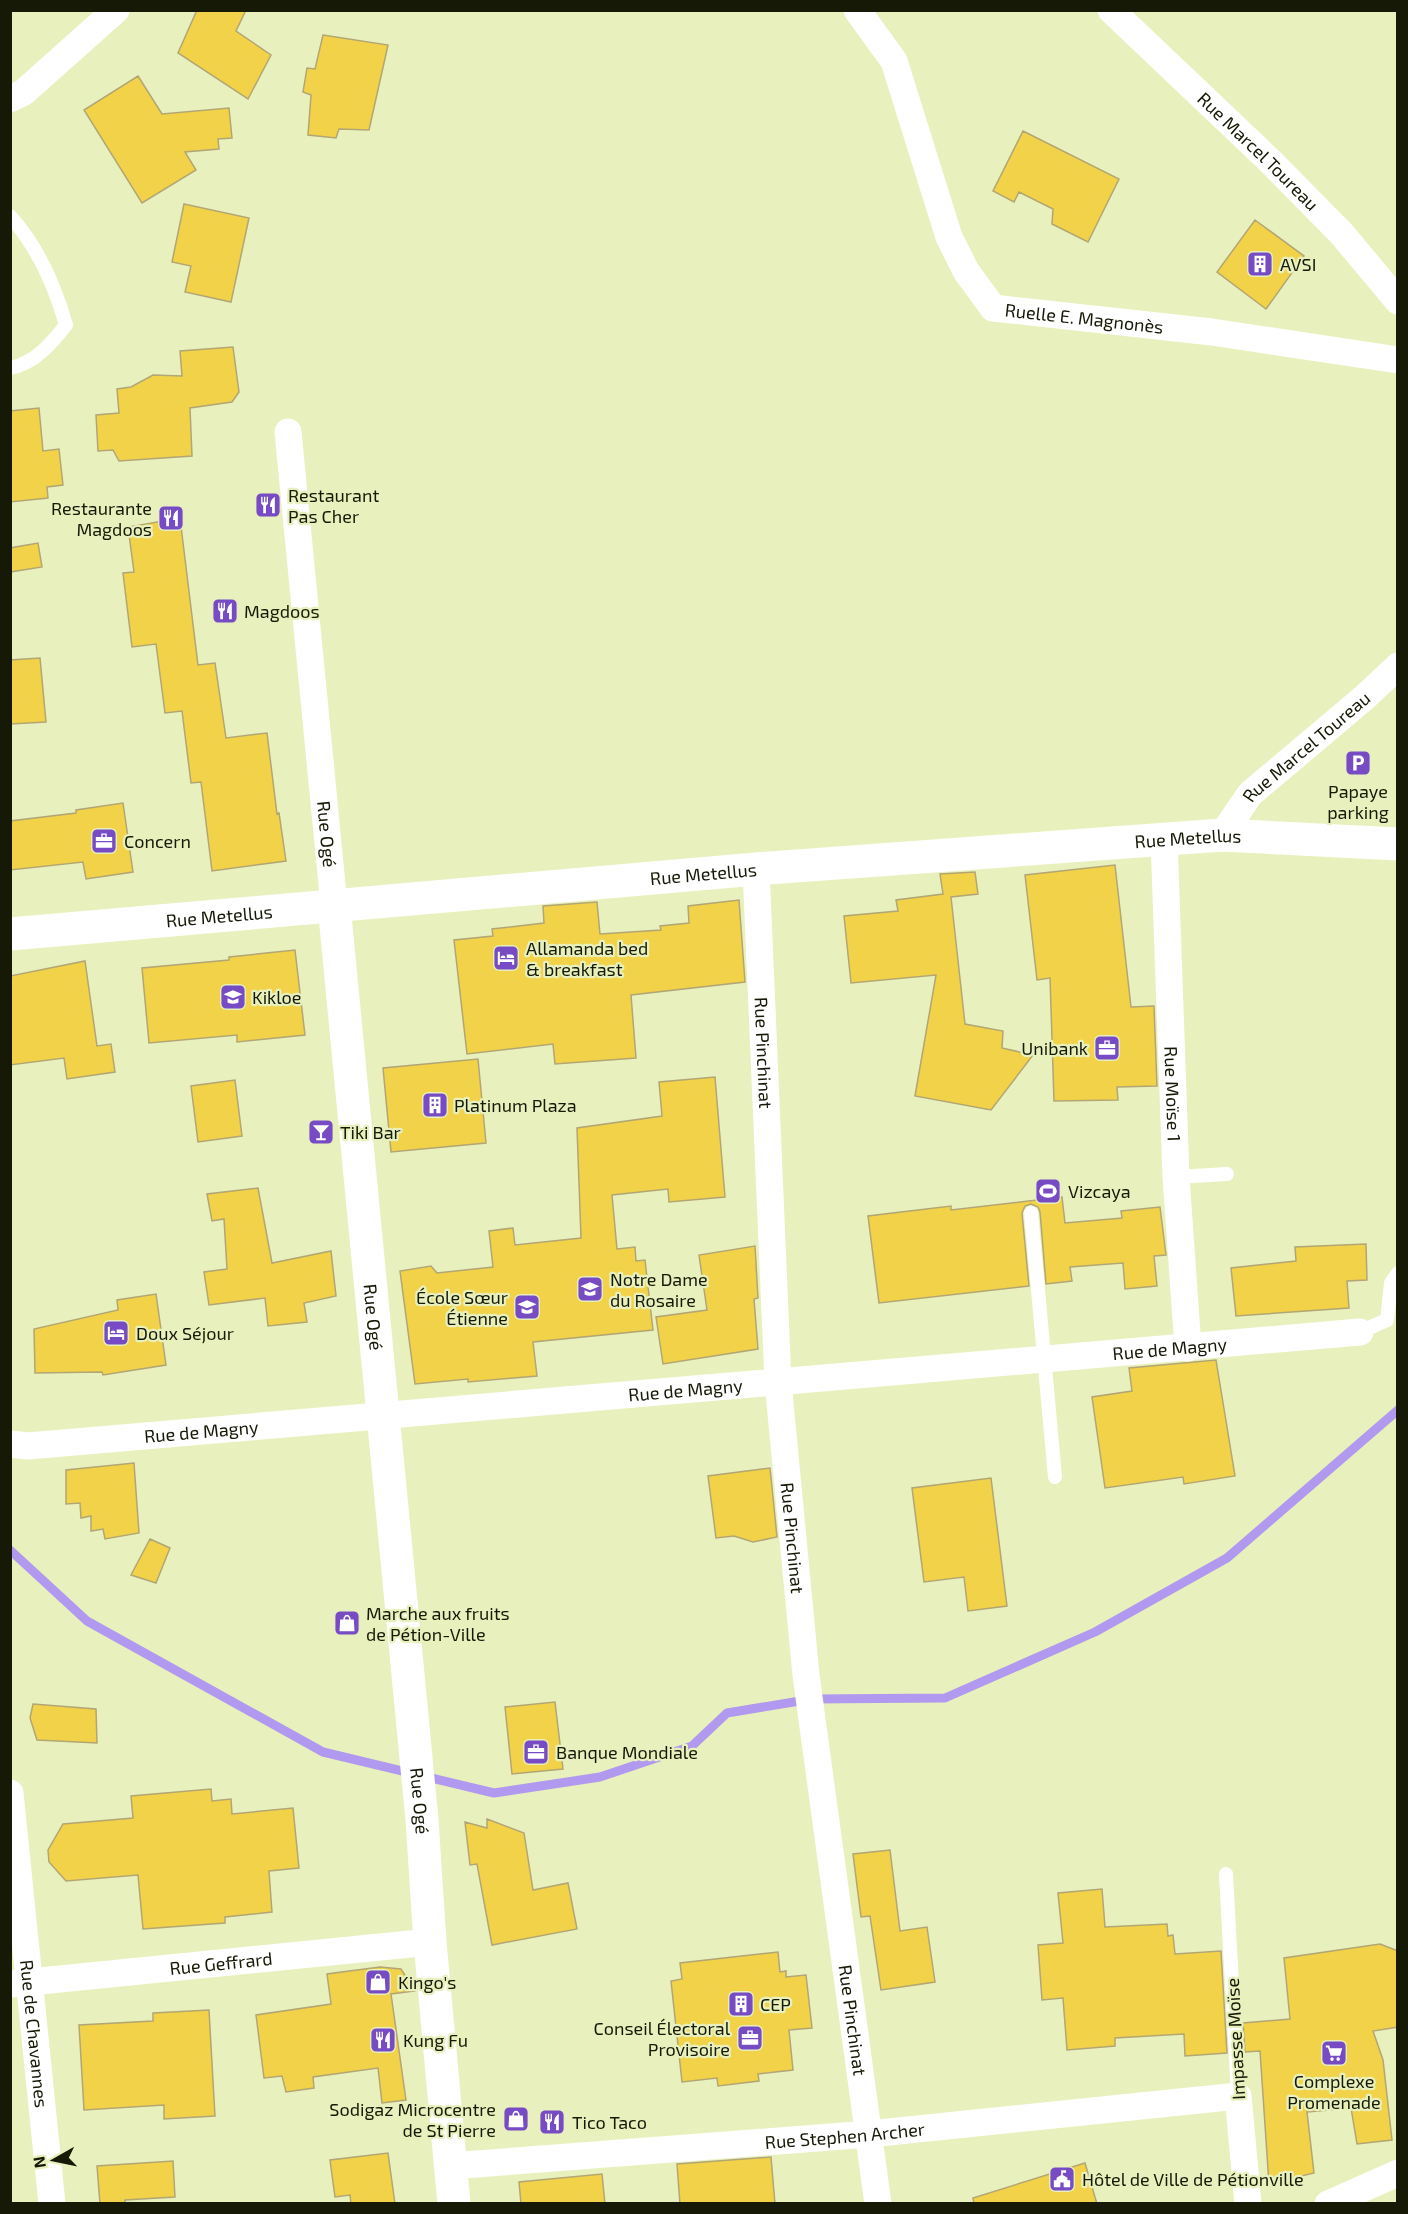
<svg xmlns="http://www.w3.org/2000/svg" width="1408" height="2214" viewBox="0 0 1408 2214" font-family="'Exo 2',sans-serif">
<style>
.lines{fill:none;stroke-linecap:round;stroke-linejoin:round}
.stream{stroke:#b199ef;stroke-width:9}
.building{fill:#f2d248;stroke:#b2a674;stroke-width:1.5}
.lane{stroke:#fff;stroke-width:14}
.street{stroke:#fff;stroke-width:27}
.secondary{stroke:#fff;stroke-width:33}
.labels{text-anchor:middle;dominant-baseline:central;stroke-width:4.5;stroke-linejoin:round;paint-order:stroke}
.street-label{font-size:18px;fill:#161906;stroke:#e8f1bd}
.poi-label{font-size:18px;fill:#161906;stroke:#e8f1bd;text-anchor:start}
</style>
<rect width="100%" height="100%" fill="#e8f1bd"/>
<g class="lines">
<path class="stream" d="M10,1550L87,1621L323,1752L494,1793L600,1777L692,1746L727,1713L812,1699L945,1698L1095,1632L1227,1558L1398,1410"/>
</g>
<path class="building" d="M197,10H246L236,31L271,55L248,99L178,53Z
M323,35L388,45L369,130L339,129L336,138L308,135L311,95L303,92L307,68L315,69Z
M138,76L162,114L229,108L232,138L218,139L219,149L185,152L196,170L142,203L84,110Z
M1023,131L1119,179L1088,242L1052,224L1053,209L1019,192L1014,202L993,191Z
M184,204L249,218L231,302L185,292L191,266L172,262Z
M1255,220L1304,256L1266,309L1217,272Z
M233,347L239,392L232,402L190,408L192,456L119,461L113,450L98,451L96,415L119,413L117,389L131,387L153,375L182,376L180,351Z
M39,408L43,451L59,449L63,485L47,487L48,498L10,502V411Z
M180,518L198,665L215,663L226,738L267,733L277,814L279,813L286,861L212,871L201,782L191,783L182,711L165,713L156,644L132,647L123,573L134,572L128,527Z
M38,543L42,567L10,572V548Z
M40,658L46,722L10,724V660Z
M123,803L133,872L86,879L83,862L10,870V821L76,813V810Z
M1115,865L1131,1007L1154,1006L1157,1086L1117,1087L1118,1100L1054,1101L1050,978L1037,980L1025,875Z
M975,872L978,894L951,897L965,1024L1003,1031L1002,1048L1033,1055L991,1110L915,1096L936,975L851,983L844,916L898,911L896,900L943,894L940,874Z
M739,900L745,982L631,995L636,1058L555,1064L553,1044L467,1054L454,940L493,936L492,929L544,923L543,906L597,902L600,934L661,930L660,926L689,923L688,906Z
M295,950L305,1035L237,1042V1035L149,1043L142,968L229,960V957Z
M85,961L97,1046L111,1044L115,1072L67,1079L64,1058L10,1065V976Z
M478,1059L486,1143L391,1152L383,1068Z
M715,1077L725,1197L669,1202L668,1189L612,1195L617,1249L635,1247L636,1261L645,1260L653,1330L533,1342L537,1376L468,1382V1379L415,1384L400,1271L431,1266L437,1273L493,1267L489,1231L513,1228L515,1245L581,1238L577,1128L662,1116L659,1082Z
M235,1080L242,1136L198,1142L191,1086Z
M258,1188L272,1263L331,1251L336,1296L304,1303L307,1322L268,1326L265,1298L209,1305L204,1272L227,1269L224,1219L212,1221L207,1194Z
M1062,1197L1065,1223L1122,1218L1121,1211L1160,1207L1166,1255L1154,1256L1157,1286L1125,1289L1123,1263L1070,1267L1072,1281L1046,1284L1040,1212L1038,1207L1031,1204L1025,1206L1022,1213L1029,1286L879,1303L868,1216L951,1206V1210Z
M1366,1244L1367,1280L1347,1281L1349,1308L1236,1316L1231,1268L1296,1261L1295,1247Z
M755,1246L758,1298L754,1299L758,1349L663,1364L656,1317L707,1310L699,1255Z
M156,1294L166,1365L103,1375L102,1372L35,1373L34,1329L118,1310L117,1300Z
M1216,1360L1235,1476L1184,1484L1183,1477L1105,1488L1092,1397L1132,1391L1129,1368Z
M134,1463L139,1533L105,1539L103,1529L91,1531V1516L81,1518L80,1503L66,1504V1470Z
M770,1468L777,1537L753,1542L734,1536L716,1538L708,1476Z
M991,1478L1007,1606L968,1611L964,1577L924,1582L912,1488Z
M150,1539L170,1548L156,1583L131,1575Z
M555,1702L563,1769L512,1774L505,1707Z
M33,1704L96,1709L97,1743L37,1740L30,1718Z
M211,1789L212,1801L231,1799L232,1814L293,1808L299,1868L269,1871L272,1912L225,1917V1923L143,1929L138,1875L66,1881L49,1862L48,1850L63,1824L133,1818L131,1796Z
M487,1819L524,1833L533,1890L568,1883L577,1929L492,1945L477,1864L470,1865L465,1822L487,1828Z
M890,1850L900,1931L927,1927L935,1982L881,1990L870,1916L861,1917L853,1854Z
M1102,1889L1105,1927L1167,1924L1168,1936L1173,1935L1175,1954L1221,1951L1227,2053L1185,2056L1184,2034L1115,2038V2046L1067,2050L1063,1998L1042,2000L1038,1945L1063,1943L1058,1893Z
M1380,1944L1398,1951V2027L1373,2031L1383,2060L1392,2140L1357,2144L1351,2108L1307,2112L1314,2173L1269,2184L1260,2051L1245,2052L1243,2023L1290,2019L1284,1958Z
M778,1952L780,1972L786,1971V1977L806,1975L812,2028L789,2030L793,2070L758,2074L759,2081L718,2086L717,2078L682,2082L671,1981L682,1979L680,1963Z
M380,1967L401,1969L415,1991L391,1994L406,2100L382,2103L378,2068L313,2077L314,2088L286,2092L282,2076L264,2078L256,2015L331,2004L327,1974Z
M209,2010L215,2116L164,2119V2105L84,2110L79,2025L153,2021V2013Z
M388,2153L395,2204H351L350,2195L335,2197L330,2160Z
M771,2157L775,2204H680L677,2164Z
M173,2161L175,2197L125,2200V2204H100L97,2166Z
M1085,2163L1097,2204H974L973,2198Z
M602,2174L605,2204H521L519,2182Z"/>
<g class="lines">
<path class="lane" d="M10,216C38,247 55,286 66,325C52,343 34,364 10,368
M1176,1177L1227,1174
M1031,1213L1055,1477
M1360,1332L1387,1320L1391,1283L1398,1273
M1226,1874L1238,2096"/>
<g class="street">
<path id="s1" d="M857,10L894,61L949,237L966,271L993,308L1212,332L1398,360"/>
<path id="s2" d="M1111,10L1271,162L1341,233L1398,301"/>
<path d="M10,99L24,92L116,10"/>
<path id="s3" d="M288,432L334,905"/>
<path id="s4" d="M1222,835L1250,794L1365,697L1398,666"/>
<path id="s5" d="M1164,839L1176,1177L1188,1348"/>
<path id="s6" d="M756,869L778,1382L806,1675L878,2204"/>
<path id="s7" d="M10,1444L28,1446L1360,1332"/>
<path id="s8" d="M10,1793L52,2204"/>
<path id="s9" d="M10,1984L430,1942"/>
<path id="s10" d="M450,2166L869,2134L1238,2096L1248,2204"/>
<path d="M1328,2204L1398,2173"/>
</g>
<g class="secondary">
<path id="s11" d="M334,905L422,1820L430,1942L454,2204"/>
<path id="s12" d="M10,934L756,869L1222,835L1398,844"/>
</g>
</g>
<defs>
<symbol id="building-square" viewBox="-11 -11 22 22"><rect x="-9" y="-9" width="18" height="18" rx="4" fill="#764bc4" stroke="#e8f1bd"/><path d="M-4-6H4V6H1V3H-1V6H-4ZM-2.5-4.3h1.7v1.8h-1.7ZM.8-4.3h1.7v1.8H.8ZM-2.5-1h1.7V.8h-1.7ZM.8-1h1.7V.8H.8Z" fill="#fff"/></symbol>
<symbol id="restaurant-square" viewBox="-11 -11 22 22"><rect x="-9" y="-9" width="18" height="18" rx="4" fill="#764bc4" stroke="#e8f1bd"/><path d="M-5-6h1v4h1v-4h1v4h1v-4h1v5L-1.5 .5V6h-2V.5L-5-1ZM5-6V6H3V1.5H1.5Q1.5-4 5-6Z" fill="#fff"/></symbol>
<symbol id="parking-square" viewBox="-11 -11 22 22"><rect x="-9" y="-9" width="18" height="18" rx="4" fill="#764bc4" stroke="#e8f1bd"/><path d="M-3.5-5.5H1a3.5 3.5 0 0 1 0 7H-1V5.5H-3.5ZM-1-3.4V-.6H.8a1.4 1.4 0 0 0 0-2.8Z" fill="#fff"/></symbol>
<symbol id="office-square" viewBox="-11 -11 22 22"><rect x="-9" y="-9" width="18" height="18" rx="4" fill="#764bc4" stroke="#e8f1bd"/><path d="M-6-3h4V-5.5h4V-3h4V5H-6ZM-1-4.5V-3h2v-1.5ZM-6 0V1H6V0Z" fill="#fff"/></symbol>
<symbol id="hotel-square" viewBox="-11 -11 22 22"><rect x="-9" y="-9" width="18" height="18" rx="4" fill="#764bc4" stroke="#e8f1bd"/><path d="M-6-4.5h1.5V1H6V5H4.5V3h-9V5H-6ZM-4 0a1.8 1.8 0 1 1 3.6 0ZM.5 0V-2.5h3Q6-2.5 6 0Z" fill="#fff"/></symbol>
<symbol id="school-square" viewBox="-11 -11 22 22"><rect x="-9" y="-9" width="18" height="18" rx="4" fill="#764bc4" stroke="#e8f1bd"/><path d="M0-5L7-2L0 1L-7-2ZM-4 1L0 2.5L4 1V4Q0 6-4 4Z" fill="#fff"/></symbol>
<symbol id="bar-square" viewBox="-11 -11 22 22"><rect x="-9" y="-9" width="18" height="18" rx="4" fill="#764bc4" stroke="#e8f1bd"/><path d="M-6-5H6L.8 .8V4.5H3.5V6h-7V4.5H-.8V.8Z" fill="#fff"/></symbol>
<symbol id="stadium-square" viewBox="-11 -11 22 22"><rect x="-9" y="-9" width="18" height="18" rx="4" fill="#764bc4" stroke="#e8f1bd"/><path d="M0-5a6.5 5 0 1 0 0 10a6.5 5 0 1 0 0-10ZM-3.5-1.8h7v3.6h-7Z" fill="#fff"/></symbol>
<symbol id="university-square" viewBox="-11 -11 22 22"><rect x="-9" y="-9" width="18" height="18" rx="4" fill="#764bc4" stroke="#e8f1bd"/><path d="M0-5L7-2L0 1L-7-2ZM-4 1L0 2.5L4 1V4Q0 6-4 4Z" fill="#fff"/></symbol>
<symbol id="shop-square" viewBox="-11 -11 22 22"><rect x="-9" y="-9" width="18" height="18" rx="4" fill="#764bc4" stroke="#e8f1bd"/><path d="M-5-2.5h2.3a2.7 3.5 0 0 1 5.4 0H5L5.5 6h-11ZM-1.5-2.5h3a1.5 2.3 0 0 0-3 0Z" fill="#fff"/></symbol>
<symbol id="supermarket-square" viewBox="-11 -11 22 22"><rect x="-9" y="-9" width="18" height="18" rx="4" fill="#764bc4" stroke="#e8f1bd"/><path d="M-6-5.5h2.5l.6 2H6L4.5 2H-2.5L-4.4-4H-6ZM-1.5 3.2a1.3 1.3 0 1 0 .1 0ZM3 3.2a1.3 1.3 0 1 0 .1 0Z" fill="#fff"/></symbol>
<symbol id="civic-square" viewBox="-11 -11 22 22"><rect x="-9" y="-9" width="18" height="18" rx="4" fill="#764bc4" stroke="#e8f1bd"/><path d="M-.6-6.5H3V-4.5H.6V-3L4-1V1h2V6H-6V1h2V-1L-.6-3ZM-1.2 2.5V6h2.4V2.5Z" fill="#fff"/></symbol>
</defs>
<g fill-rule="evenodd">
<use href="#building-square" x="1245" y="249" width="30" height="30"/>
<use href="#restaurant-square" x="253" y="490" width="30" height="30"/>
<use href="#restaurant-square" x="156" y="503" width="30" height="30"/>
<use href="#restaurant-square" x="210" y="596" width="30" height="30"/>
<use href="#parking-square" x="1343" y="748" width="30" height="30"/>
<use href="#office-square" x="89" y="826" width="30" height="30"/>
<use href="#hotel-square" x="491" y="943" width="30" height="30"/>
<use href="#school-square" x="218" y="982" width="30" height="30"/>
<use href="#office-square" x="1092" y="1033" width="30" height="30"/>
<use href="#building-square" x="420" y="1090" width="30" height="30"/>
<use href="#bar-square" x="306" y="1117" width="30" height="30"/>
<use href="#stadium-square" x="1033" y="1176" width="30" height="30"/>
<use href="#university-square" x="575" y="1274" width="30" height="30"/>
<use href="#school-square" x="512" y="1292" width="30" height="30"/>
<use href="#hotel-square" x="101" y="1318" width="30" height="30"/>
<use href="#shop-square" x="332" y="1608" width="30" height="30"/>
<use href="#office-square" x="521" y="1737" width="30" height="30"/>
<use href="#shop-square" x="363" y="1967" width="30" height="30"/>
<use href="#building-square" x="726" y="1989" width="30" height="30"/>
<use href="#office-square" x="735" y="2023" width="30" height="30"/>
<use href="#restaurant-square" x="368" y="2025" width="30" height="30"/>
<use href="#supermarket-square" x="1319" y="2038" width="30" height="30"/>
<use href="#shop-square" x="501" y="2104" width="30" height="30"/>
<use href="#restaurant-square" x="537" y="2107" width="30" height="30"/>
<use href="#civic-square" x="1047" y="2164" width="30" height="30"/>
</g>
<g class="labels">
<g class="street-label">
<text stroke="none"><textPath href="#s2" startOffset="204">Rue Marcel Toureau</textPath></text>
<text stroke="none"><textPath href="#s1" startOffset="423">Ruelle E. Magnonès</textPath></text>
<text stroke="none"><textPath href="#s4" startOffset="123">Rue Marcel Toureau</textPath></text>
<text stroke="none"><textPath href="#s3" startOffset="404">Rue Ogé</textPath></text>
<text stroke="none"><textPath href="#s12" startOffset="1182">Rue Metellus</textPath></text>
<text stroke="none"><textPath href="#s12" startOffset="696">Rue Metellus</textPath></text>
<text stroke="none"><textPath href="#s12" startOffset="210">Rue Metellus</textPath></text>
<text stroke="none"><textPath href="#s6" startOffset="184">Rue Pinchinat</textPath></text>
<text stroke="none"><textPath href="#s5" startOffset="255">Rue Moïse 1</textPath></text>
<text stroke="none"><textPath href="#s11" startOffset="414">Rue Ogé</textPath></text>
<text stroke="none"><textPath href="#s7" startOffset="1164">Rue de Magny</textPath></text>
<text stroke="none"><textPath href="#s7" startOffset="678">Rue de Magny</textPath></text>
<text stroke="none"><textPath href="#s7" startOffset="192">Rue de Magny</textPath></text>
<text stroke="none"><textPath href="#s6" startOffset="670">Rue Pinchinat</textPath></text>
<text stroke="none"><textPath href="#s11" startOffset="900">Rue Ogé</textPath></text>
<text stroke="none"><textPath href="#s9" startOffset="212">Rue Geffrard</textPath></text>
<text stroke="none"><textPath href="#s6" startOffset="1156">Rue Pinchinat</textPath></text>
<text stroke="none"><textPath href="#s8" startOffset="242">Rue de Chavannes</textPath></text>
<text transform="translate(1235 2039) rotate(-93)">Impasse Moïse</text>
<text stroke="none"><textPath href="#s10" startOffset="396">Rue Stephen Archer</textPath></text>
</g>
<g class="poi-label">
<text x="1280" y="264">AVSI</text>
<text x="288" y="495">Restaurant<tspan x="288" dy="21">Pas Cher</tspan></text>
<text x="152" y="508" text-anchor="end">Restaurante<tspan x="152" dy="21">Magdoos</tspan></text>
<text x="244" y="611">Magdoos</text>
<text x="1358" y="791" text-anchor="middle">Papaye<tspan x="1358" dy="21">parking</tspan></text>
<text x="124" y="841">Concern</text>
<text x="526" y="948">Allamanda bed<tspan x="526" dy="21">&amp; breakfast</tspan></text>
<text x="252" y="997">Kikloe</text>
<text x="1088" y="1048" text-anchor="end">Unibank</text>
<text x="454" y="1105">Platinum Plaza</text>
<text x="340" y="1132">Tiki Bar</text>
<text x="1068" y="1191">Vizcaya</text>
<text x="610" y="1279">Notre Dame<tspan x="610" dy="21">du Rosaire</tspan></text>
<text x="508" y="1297" text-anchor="end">École Sœur<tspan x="508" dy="21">Étienne</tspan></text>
<text x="136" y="1333">Doux Séjour</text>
<text x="366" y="1613">Marche aux fruits<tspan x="366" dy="21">de Pétion-Ville</tspan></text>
<text x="556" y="1752">Banque Mondiale</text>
<text x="398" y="1982">Kingo's</text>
<text x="760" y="2004">CEP</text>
<text x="730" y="2028" text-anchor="end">Conseil Électoral<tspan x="730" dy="21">Provisoire</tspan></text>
<text x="403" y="2040">Kung Fu</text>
<text x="1334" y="2081" text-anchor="middle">Complexe<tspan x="1334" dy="21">Promenade</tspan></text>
<text x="496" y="2109" text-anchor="end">Sodigaz Microcentre<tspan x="496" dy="21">de St Pierre</tspan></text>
<text x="572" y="2122">Tico Taco</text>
<text x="1082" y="2179">Hôtel de Ville de Pétionville</text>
</g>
</g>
<rect width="1408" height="2214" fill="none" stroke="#161906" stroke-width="24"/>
<g transform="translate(54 2160) rotate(261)" stroke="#e8f1bd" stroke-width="4.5" paint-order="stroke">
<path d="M0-4.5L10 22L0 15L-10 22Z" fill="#161906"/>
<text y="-9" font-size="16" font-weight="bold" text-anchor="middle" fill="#161906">N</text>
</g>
</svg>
